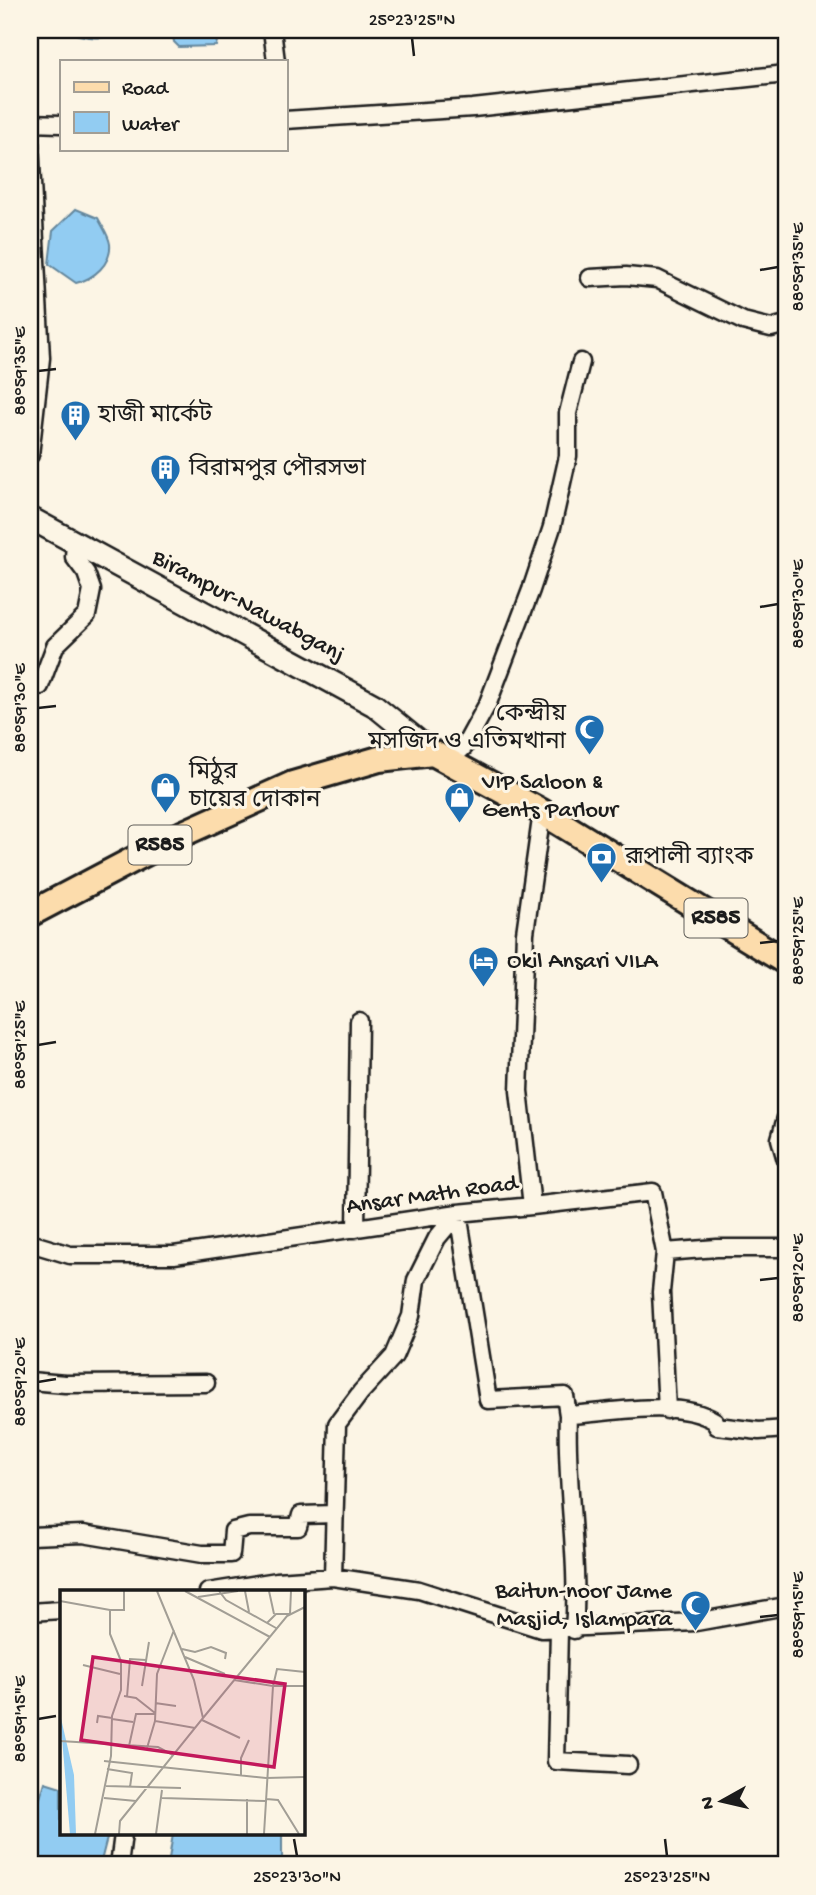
<svg xmlns="http://www.w3.org/2000/svg" width="816" height="1895" viewBox="0 0 816 1895" font-family="'Gochi Hand','Noto Sans Bengali',sans-serif">
<style>
.water{fill:#92ccf2;stroke:#63869c;stroke-width:2}
.lines{fill:none;stroke-linecap:round;stroke-linejoin:round}
.minor-casing{stroke:#1c1c1c;stroke-width:21}
.secondary-casing{stroke:#1c1c1c;stroke-width:26}
.primary-casing{stroke:#1c1c1c;stroke-width:30}
.minor{stroke:#fcf5e5;stroke-width:16}
.secondary{stroke:#fcf5e5;stroke-width:21}
.primary{stroke:#fcdcac;stroke-width:24}
.ticks{fill:none;stroke:#1c1c1c;stroke-width:2.5}
.labels{text-anchor:middle;dominant-baseline:central;stroke-width:6;stroke-linejoin:round;paint-order:stroke}
.shield{fill:#fcf5e5;stroke:#5f5d58;stroke-width:2}
.shield-label{font-size:23px;font-weight:bold;fill:#1c1c1c}
.poi-label{font-size:24px;fill:#1c1c1c;stroke:#fcf5e5;text-anchor:start}
.street-label{font-size:24px;fill:#1c1c1c;stroke:#fcf5e5}
.inset-road{fill:none;stroke:#a29e95;stroke-width:2}
.view{fill:#c2185b;fill-opacity:0.15;stroke:#c2185b;stroke-width:3.5}
.inset-edge{fill:none;stroke:#1c1c1c;stroke-width:3.5}
.neatline{fill:none;stroke:#1c1c1c;stroke-width:2.5}
.ticks-label{font-size:18px;text-anchor:middle;fill:#1c1c1c}
</style>
<rect width="100%" height="100%" fill="#fcf5e5"/>
<filter id="ink" filterUnits="userSpaceOnUse"><feTurbulence type="fractalNoise" baseFrequency=".0143" numOctaves="2"/><feDisplacementMap in="SourceGraphic" scale="14" xChannelSelector="R" yChannelSelector="G"/><feConvolveMatrix kernelMatrix="1 2 1 2 8 2 1 2 1" color-interpolation-filters="sRGB"/></filter>
<g filter="url(#ink)">
<path class="water" d="M65,30H124C107,42 83,38 65,30Z
M172,30H219L216,46L179,47L174,42Z
M76,209L98,218C102,226 109,236 110,244C112,264 93,279 76,283L49,264L53,231Z
M45,1782L61,1787V1834H108L100,1865H30V1830Z
M173,1834H282V1865H168Z"/>
<g class="lines">
<defs>
<path id="minor" d="M272,30L276,61
M285,120L473,108L786,74
M30,123L61,124
M30,143L41,358L30,455
M590,278L626,276L657,279L743,321L771,328L786,324
M30,685L40,686L55,646L87,615L92,590L86,573L74,557L75,543
M448,762L464,747L488,703L531,590L552,527L568,456V413L581,362
M786,1118L780,1139L786,1160
M532,1206L653,1192L665,1252L717,1248H786
M458,1213L488,1400L565,1396L568,1415C610,1413 679,1398 715,1421L717,1426L759,1431L786,1429
M356,1229L359,1021
M30,1243L70,1255H174L458,1213L532,1206L519,1091L525,933L542,812
M665,1252L661,1292L667,1410
M30,1381L65,1384L206,1383
M568,1415C565,1487 580,1558 574,1630
M30,1536L83,1534L202,1554H231L233,1531L249,1527H298L301,1515L334,1514
M333,1577L337,1424L361,1392L394,1356L411,1316L416,1280L437,1238L458,1213
M208,1592L277,1581L333,1577L419,1590L541,1629L696,1622L786,1606
M30,1612L61,1610
M559,1630L556,1761L628,1765
M119,1865L123,1834"/>
<path id="secondary" d="M30,518L374,705L433,753"/>
<path id="primary" d="M30,914L182,834L293,784L379,759L433,753L542,812L786,962"/>
</defs>
<use href="#minor" class="minor-casing"/>
<use href="#secondary" class="secondary-casing"/>
<use href="#primary" class="primary-casing"/>
<use href="#minor" class="minor"/>
<use href="#secondary" class="secondary"/>
<use href="#primary" class="primary"/>
</g>
</g>
<path class="ticks" d="M412,38L414,56M760,270L778,267M38,371L56,369M760,607L778,604M38,708L56,706M760,943L778,941M38,1045L56,1042M760,1280L778,1278M38,1382L56,1379M760,1617L778,1615M38,1719L56,1716M294,1839L297,1856M665,1839L667,1856"/>
<defs>
<symbol id="building-pin" viewBox="-11 -11 22 30"><path d="M0 17L-7.5 6A9.5 9.5 0 1 1 7.5 6Z" fill="#1f6fb2" stroke="#fcf5e5"/><path d="M-4-6H4V6H1V3H-1V6H-4ZM-2.5-4.3h1.7v1.8h-1.7ZM.8-4.3h1.7v1.8H.8ZM-2.5-1h1.7V.8h-1.7ZM.8-1h1.7V.8H.8Z" fill="#fff"/></symbol>
<symbol id="mosque-pin" viewBox="-11 -11 22 30"><path d="M0 17L-7.5 6A9.5 9.5 0 1 1 7.5 6Z" fill="#1f6fb2" stroke="#fcf5e5"/><path d="M3.5-4.9A6 6 0 1 0 3.5 4.9A5 5 0 1 1 3.5-4.9Z" fill="#fff"/></symbol>
<symbol id="shop-pin" viewBox="-11 -11 22 30"><path d="M0 17L-7.5 6A9.5 9.5 0 1 1 7.5 6Z" fill="#1f6fb2" stroke="#fcf5e5"/><path d="M-5-2.5h2.3a2.7 3.5 0 0 1 5.4 0H5L5.5 6h-11ZM-1.5-2.5h3a1.5 2.3 0 0 0-3 0Z" fill="#fff"/></symbol>
<symbol id="bank-pin" viewBox="-11 -11 22 30"><path d="M0 17L-7.5 6A9.5 9.5 0 1 1 7.5 6Z" fill="#1f6fb2" stroke="#fcf5e5"/><path d="M-6-4H6V4H-6ZM0-2.3a2.3 2.3 0 1 0 0 4.6a2.3 2.3 0 1 0 0-4.6Z" fill="#fff"/></symbol>
<symbol id="hotel-pin" viewBox="-11 -11 22 30"><path d="M0 17L-7.5 6A9.5 9.5 0 1 1 7.5 6Z" fill="#1f6fb2" stroke="#fcf5e5"/><path d="M-6-4.5h1.5V1H6V5H4.5V3h-9V5H-6ZM-4 0a1.8 1.8 0 1 1 3.6 0ZM.5 0V-2.5h3Q6-2.5 6 0Z" fill="#fff"/></symbol>
</defs>
<g fill-rule="evenodd">
<use href="#building-pin" x="58" y="398" width="35" height="47"/>
<use href="#building-pin" x="148" y="452" width="35" height="47"/>
<use href="#mosque-pin" x="572" y="712" width="35" height="47"/>
<use href="#shop-pin" x="148" y="770" width="35" height="47"/>
<use href="#shop-pin" x="442" y="780" width="35" height="47"/>
<use href="#bank-pin" x="584" y="840" width="35" height="47"/>
<use href="#hotel-pin" x="466" y="944" width="35" height="47"/>
<use href="#mosque-pin" x="678" y="1588" width="35" height="47"/>
</g>
<g class="labels">
<g class="shield">
<rect x="128.5" y="825.5" width="63" height="39" rx="5"/>
<rect x="684.5" y="898.5" width="63" height="39" rx="5"/>
</g>
<g class="shield-label">
<text x="160" y="845">R585</text>
<text x="716" y="918">R585</text>
</g>
<g class="poi-label">
<text x="98" y="416">হাজী মার্কেট</text>
<text x="189" y="470">বিরামপুর পৌরসভা</text>
<text x="566" y="715" text-anchor="end">কেন্দ্রীয়<tspan x="566" dy="28">মসজিদ ও এতিমখানা</tspan></text>
<text x="189" y="773">মিঠুর<tspan x="189" dy="28">চায়ের দোকান</tspan></text>
<text x="482" y="783">VIP Saloon &amp;<tspan x="482" dy="28">Gents Parlour</tspan></text>
<text x="625" y="858">রূপালী ব্যাংক</text>
<text x="507" y="962">Okil Ansari VILA</text>
<text x="672" y="1592" text-anchor="end">Baitun-noor Jame<tspan x="672" dy="28">Masjid, Islampara</tspan></text>
</g>
<g class="street-label">
<text transform="translate(248 607) rotate(28)">Birampur-Nawabganj</text>
<text transform="translate(432 1196) rotate(-8)">Ansar Math Road</text>
</g>
</g>
<g transform="translate(60 1590)">
<rect width="245" height="245" fill="#fcf5e5"/>
<path d="M0,124L14,185L16,244H10Z" fill="#92ccf2"/>
<path class="inset-road" d="M125,1L210,47M159,1L166,10L216,38M185,1L189,22M209,1L214,24M138,7L178,1M0,11L50,20M207,33L216,24H230L231,1M114,40L97,84L95,131L135,138M122,59L135,62L151,57L166,63L165,69M125,67L165,84M23,75L60,84M245,82L217,79L213,96H245M174,90L213,96L204,244M82,96L89,52M64,106L76,108L95,123M67,107L70,69L86,70M95,113L116,116M143,128L227,26L245,17M52,129L73,132M142,130L180,148M37,133L38,126L52,128M0,151L98,157L113,165M69,156L76,124H96M87,158L95,131M44,171L206,188L245,187M47,179L72,183L70,197M181,186V168L189,150M46,196L121,198M44,208L76,211M102,208L206,211M187,209V244M206,209L218,210L239,244M35,244L51,166L52,126L61,100V71L50,44V20H64V1M59,244L60,231L143,128L134,90L97,1M96,244L102,200"/>
<path class="view" d="M33,67L225,94L214,177L21,150Z"/>
<rect width="245" height="245" class="inset-edge"/>
</g>
<rect width="816" height="1895" fill="none" stroke="#fcf5e5" stroke-width="77"/>
<rect x="60" y="60" width="228" height="91" fill="#fcf5e5" stroke="#a29e95" stroke-width="2"/>
<rect x="74" y="82" width="35" height="10" fill="#fcdcac" stroke="#a29e95" stroke-width="2"/>
<text x="122" y="94" font-size="21" fill="#1c1c1c">Road</text>
<rect x="74" y="112" width="35" height="21" fill="#92ccf2" stroke="#a29e95" stroke-width="2"/>
<text x="122" y="130" font-size="21" fill="#1c1c1c">Water</text>
<g transform="translate(722 1801) rotate(262)" stroke="#fcf5e5" stroke-width="5" paint-order="stroke">
<path d="M0-5L12 26L0 18L-12 26Z" fill="#1c1c1c"/>
<text y="-10" font-size="19" font-weight="bold" text-anchor="middle" fill="#1c1c1c">N</text>
</g>
<rect x="38" y="38" width="740" height="1818" class="neatline"/>
<g class="ticks-label">
<text x="412" y="25">25°23'25"N</text>
<text transform="translate(797 267) rotate(-90)" y="6">88°59'35"E</text>
<text transform="translate(19 371) rotate(-90)" y="6">88°59'35"E</text>
<text transform="translate(797 604) rotate(-90)" y="6">88°59'30"E</text>
<text transform="translate(19 708) rotate(-90)" y="6">88°59'30"E</text>
<text transform="translate(797 941) rotate(-90)" y="6">88°59'25"E</text>
<text transform="translate(19 1045) rotate(-90)" y="6">88°59'25"E</text>
<text transform="translate(797 1278) rotate(-90)" y="6">88°59'20"E</text>
<text transform="translate(19 1382) rotate(-90)" y="6">88°59'20"E</text>
<text transform="translate(797 1615) rotate(-90)" y="6">88°59'15"E</text>
<text transform="translate(19 1719) rotate(-90)" y="6">88°59'15"E</text>
<text x="297" y="1882">25°23'30"N</text>
<text x="667" y="1882">25°23'25"N</text>
</g>
</svg>
